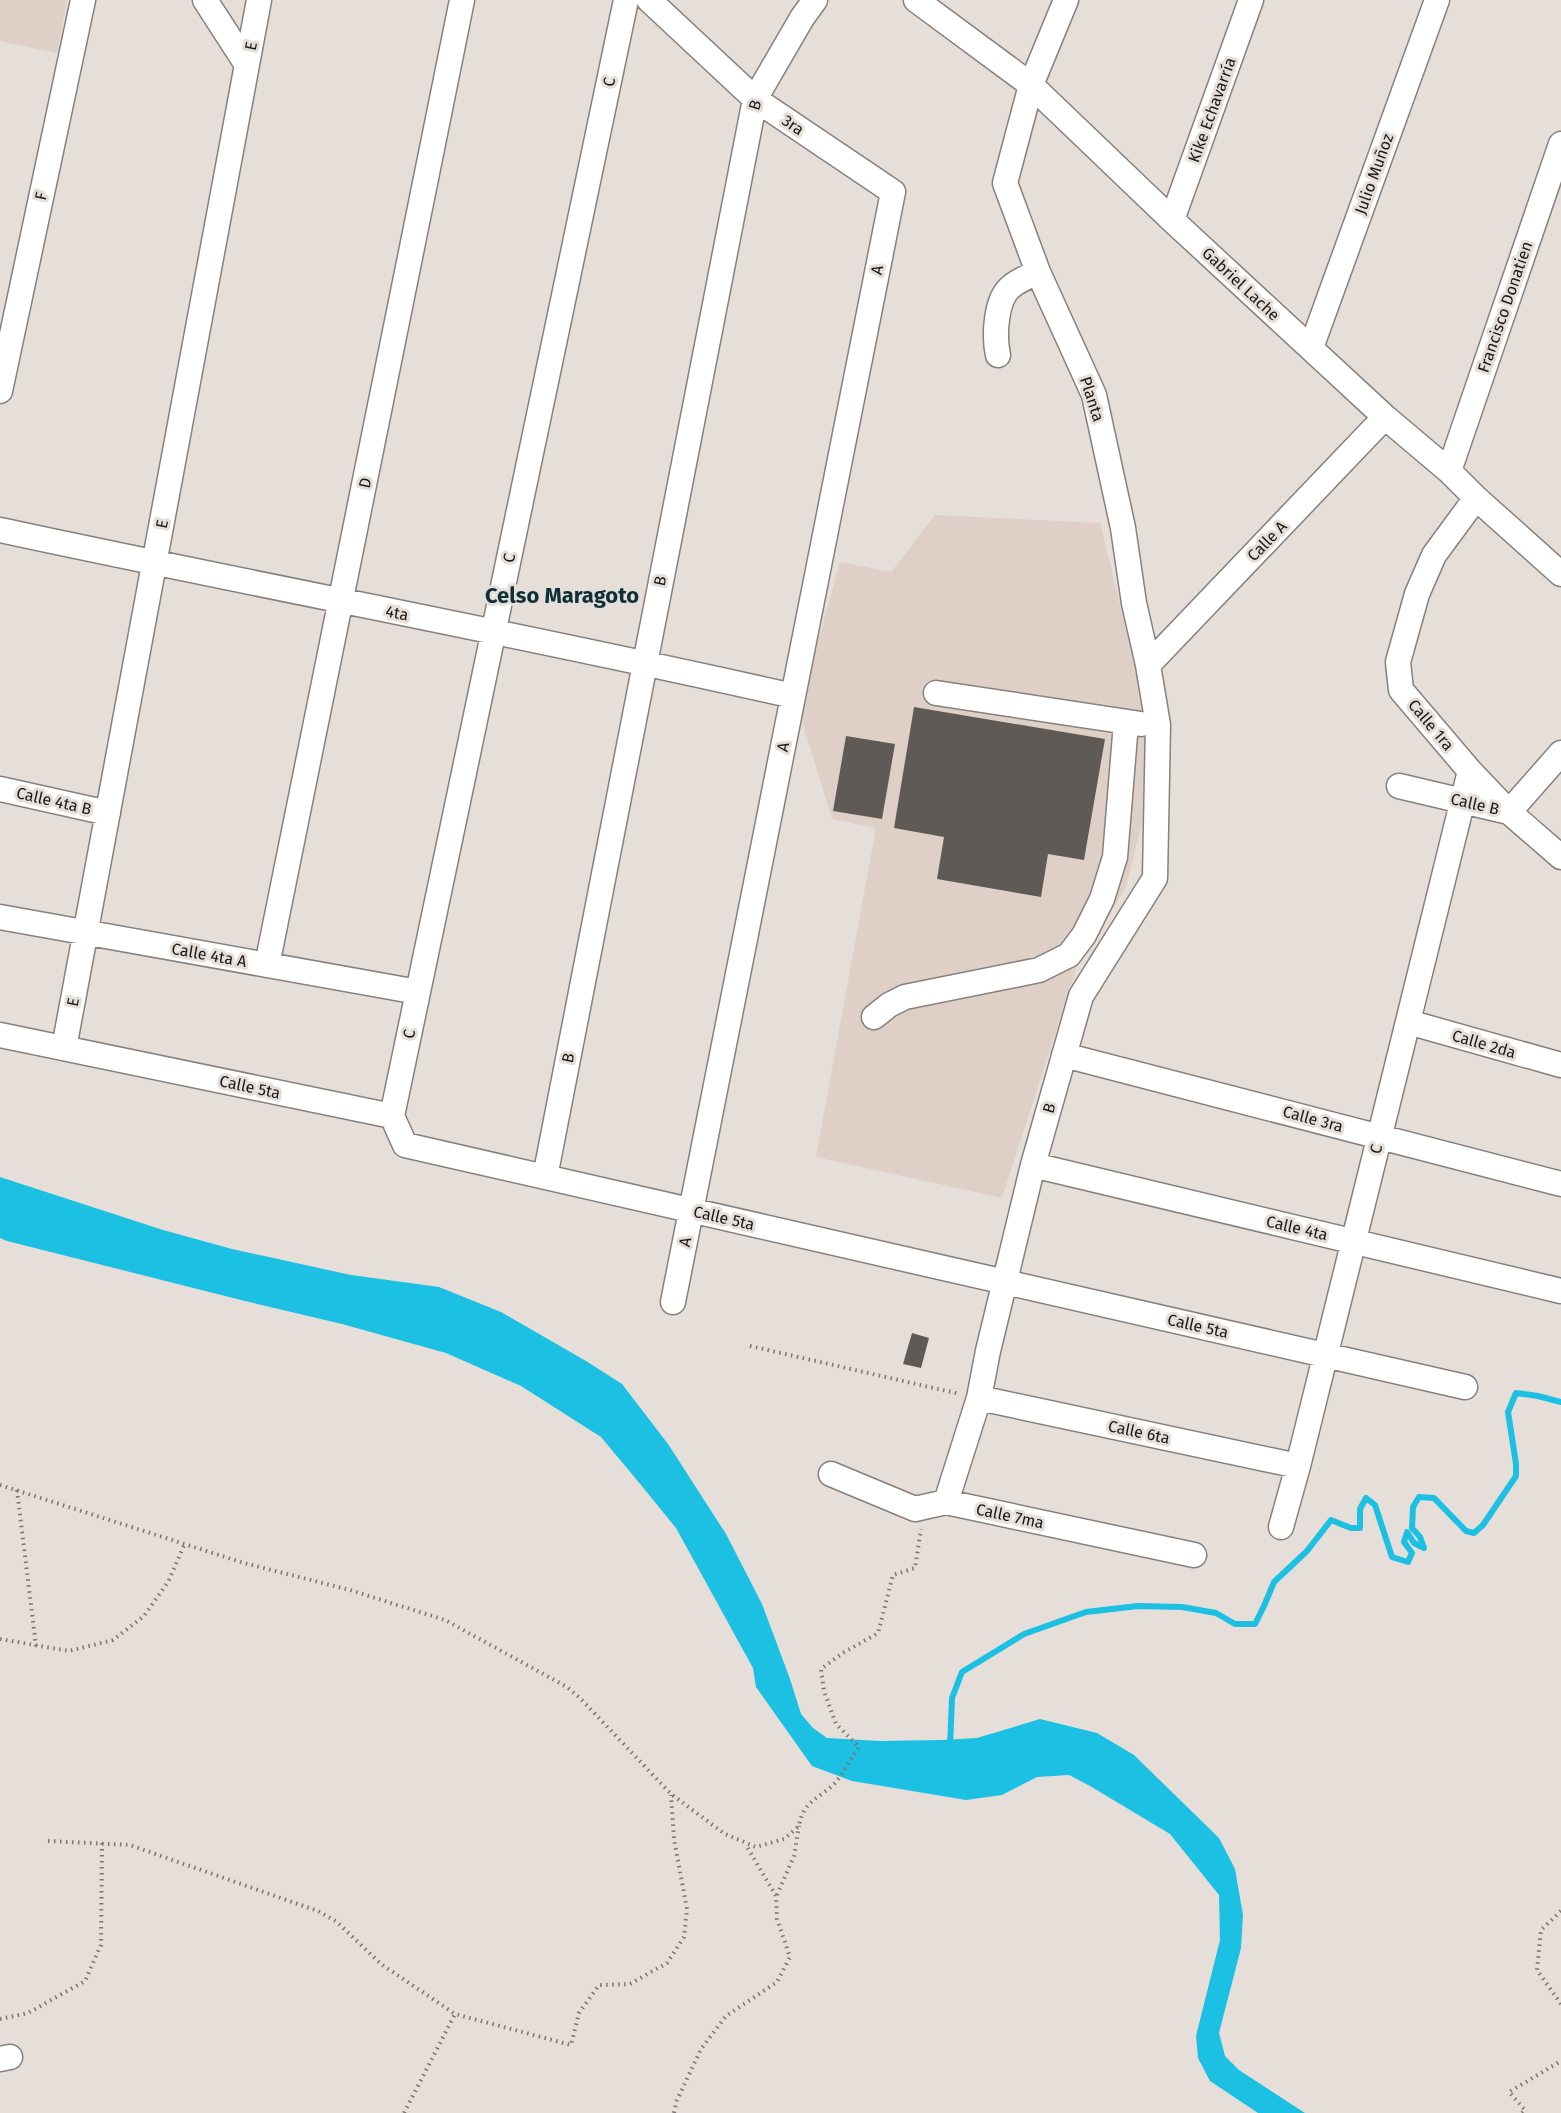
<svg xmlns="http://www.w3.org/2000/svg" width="1561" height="2113" viewBox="0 0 1561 2113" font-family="'Fira Sans',sans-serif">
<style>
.built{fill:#dfd0c7}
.water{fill:#1cc0e2}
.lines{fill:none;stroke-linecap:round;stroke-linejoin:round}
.stream{stroke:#1cc0e2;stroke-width:6}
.building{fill:#605a56}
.minor-casing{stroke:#87807c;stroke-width:27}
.path{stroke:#7b7673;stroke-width:4;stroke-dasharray:1.5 4.5;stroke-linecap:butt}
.minor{stroke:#fff;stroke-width:24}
.labels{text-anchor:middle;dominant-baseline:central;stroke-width:6;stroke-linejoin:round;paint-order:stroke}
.street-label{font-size:16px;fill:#1a1716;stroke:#e5ded9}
.district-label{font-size:22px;font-weight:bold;fill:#103038;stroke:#e5ded9}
</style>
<rect width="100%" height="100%" fill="#e5ded9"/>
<path class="built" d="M0,0H67L57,53L0,41Z
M935,515L1100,523L1143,699L1150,791L1126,887L1076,969L1002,1198L816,1157L876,828L832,819L799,711L840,562L891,572Z"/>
<path class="water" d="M0,1177L163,1230L232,1249L351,1275L439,1287L501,1312L586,1361L622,1384L668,1444L726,1534L762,1604L790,1679L801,1714L813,1728L827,1738L880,1741L942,1740L977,1738L1040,1719L1097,1733L1134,1755L1219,1838L1235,1869L1243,1915L1241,1948L1219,2033L1225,2056L1239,2070L1305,2113H1258L1210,2081L1198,2058L1196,2036L1220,1940L1219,1895L1170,1834L1090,1786L1069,1775L1037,1777L1002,1795L966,1800L852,1781L812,1766L756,1687L753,1668L676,1528L641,1485L601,1437L521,1386L446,1353L342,1324L245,1301L7,1241L0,1238Z"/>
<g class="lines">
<path class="stream" d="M950,1747L952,1698L962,1672L1024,1634L1086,1612L1138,1606L1182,1607L1216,1613L1235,1624H1255L1264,1606L1274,1582L1307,1551L1331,1520L1351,1528H1360V1509L1366,1498L1375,1505L1392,1557L1408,1562L1412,1553L1404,1542L1407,1532L1414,1543L1424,1548L1420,1537L1412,1528L1413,1507L1419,1497L1434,1498L1466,1531L1474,1533L1483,1525L1516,1476V1464L1508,1412L1516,1393L1538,1396L1561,1402"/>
</g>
<path class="building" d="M914,707L1105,739L1084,860L1048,854L1041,897L937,879L944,837L894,828Z
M846,736L895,744L882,819L833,811Z
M912,1333L929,1338L921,1368L903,1364Z"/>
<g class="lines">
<defs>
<path id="minor" d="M205,0L247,65
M649,0L755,99L893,192L673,1302
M916,0L1031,85L1172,220L1385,417L1449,471L1476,498L1561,574
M1172,220L1251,0
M1311,348L1437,0
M998,355C994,337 995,298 1012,286C1019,280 1030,276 1038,272
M0,391L83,0
M1449,471L1561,144
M1476,498L1434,555L1417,594L1398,662L1401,690L1470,771L1509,812L1561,857
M0,530C264,587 530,636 793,696
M1148,665L1385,417
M936,693L1141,724
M1399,786L1509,812L1561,753
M0,789L108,813
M0,917L418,992
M267,965L462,0
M874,1017L889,1005L905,997L1039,970L1069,955L1084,935L1102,899L1115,857L1126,723
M1408,1022L1561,1065
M0,1035L392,1116L405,1145L1465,1387
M64,1048L259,0
M1064,1055L1561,1184
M392,1116L626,0
M1033,1165L1561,1291
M545,1177L755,99L802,18L815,0
M979,1398L1298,1466
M831,1474L915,1509L946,1502L1194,1555
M946,1502L979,1398L988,1351L1033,1165L1081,996L1155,878L1158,725L1148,665L1134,603L1123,528L1094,395L1038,272L1005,183L1031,85L1066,0
M1281,1527L1298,1466L1470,771
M0,2059L10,2057"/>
</defs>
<use href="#minor" class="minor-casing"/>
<path class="path" d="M750,1346L960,1394
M0,1485L244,1563L350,1590L445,1620L567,1687L580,1698L671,1794L725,1834L756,1847L784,1839L799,1826C803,1801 819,1799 835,1783C844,1773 851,1758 859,1747L836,1724L824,1691L821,1669L843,1653L878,1633L893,1575L915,1568L921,1529
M17,1490L36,1646
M0,1639L69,1651L113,1640L144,1616L168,1582L185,1543
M48,1841L130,1845L318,1911L337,1922L381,1964L455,2014
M777,1895L794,1856L799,1826
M1561,1911L1541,1930L1537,1970L1561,2004
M0,2019L28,2013L85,1981L101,1945L102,1843
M404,2113L455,2014L571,2045L579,2013L599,1985L630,1984L667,1963L684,1937L687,1909L674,1839L671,1795
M674,2113L677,2100L701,2049L726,2016L777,1982L790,1957L777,1919L776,1896L746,1845
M1522,2113L1525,2110L1509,2092L1561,2061"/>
<use href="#minor" class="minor"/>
</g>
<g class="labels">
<g class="street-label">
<text transform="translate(251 46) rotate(-79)">E</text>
<text transform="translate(609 82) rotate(-78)">C</text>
<text transform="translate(755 105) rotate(-73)">B</text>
<text transform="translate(1212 110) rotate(-70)">Kike Echavarría</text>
<text transform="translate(793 125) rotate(34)">3ra</text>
<text transform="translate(1374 174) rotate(-70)">Julio Muñoz</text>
<text transform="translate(41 196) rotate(-78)">F</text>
<text transform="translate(877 270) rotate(-79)">A</text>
<text transform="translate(1241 284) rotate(43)">Gabriel Lache</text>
<text transform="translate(1505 307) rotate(-71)">Francisco Donatien</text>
<text transform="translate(1092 399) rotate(72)">Planta</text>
<text transform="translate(365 483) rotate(-79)">D</text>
<text transform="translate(162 524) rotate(-79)">E</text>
<text transform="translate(1267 541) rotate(-46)">Calle A</text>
<text transform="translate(509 558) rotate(-78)">C</text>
<text transform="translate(660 581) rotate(-79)">B</text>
<text transform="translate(397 613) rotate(11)">4ta</text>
<text transform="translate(1431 725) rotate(50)">Calle 1ra</text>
<text transform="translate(783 747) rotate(-79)">A</text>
<text transform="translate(54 801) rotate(13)">Calle 4ta B</text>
<text transform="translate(1475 804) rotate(13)">Calle B</text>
<text transform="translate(209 955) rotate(10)">Calle 4ta A</text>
<text transform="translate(73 1002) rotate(-79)">E</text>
<text transform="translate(409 1034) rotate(-78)">C</text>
<text transform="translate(1484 1044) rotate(16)">Calle 2da</text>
<text transform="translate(568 1058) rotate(-79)">B</text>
<text transform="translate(250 1087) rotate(12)">Calle 5ta</text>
<text transform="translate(1049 1108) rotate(-74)">B</text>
<text transform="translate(1313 1119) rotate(15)">Calle 3ra</text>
<text transform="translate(1376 1149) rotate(-76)">C</text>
<text transform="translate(724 1218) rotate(13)">Calle 5ta</text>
<text transform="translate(1297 1228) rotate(13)">Calle 4ta</text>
<text transform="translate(685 1242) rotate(-79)">A</text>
<text transform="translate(1198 1326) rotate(13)">Calle 5ta</text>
<text transform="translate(1139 1432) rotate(12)">Calle 6ta</text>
<text transform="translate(1010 1516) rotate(12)">Calle 7ma</text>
</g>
<g class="district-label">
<text x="562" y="595">Celso Maragoto</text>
</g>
</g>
</svg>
